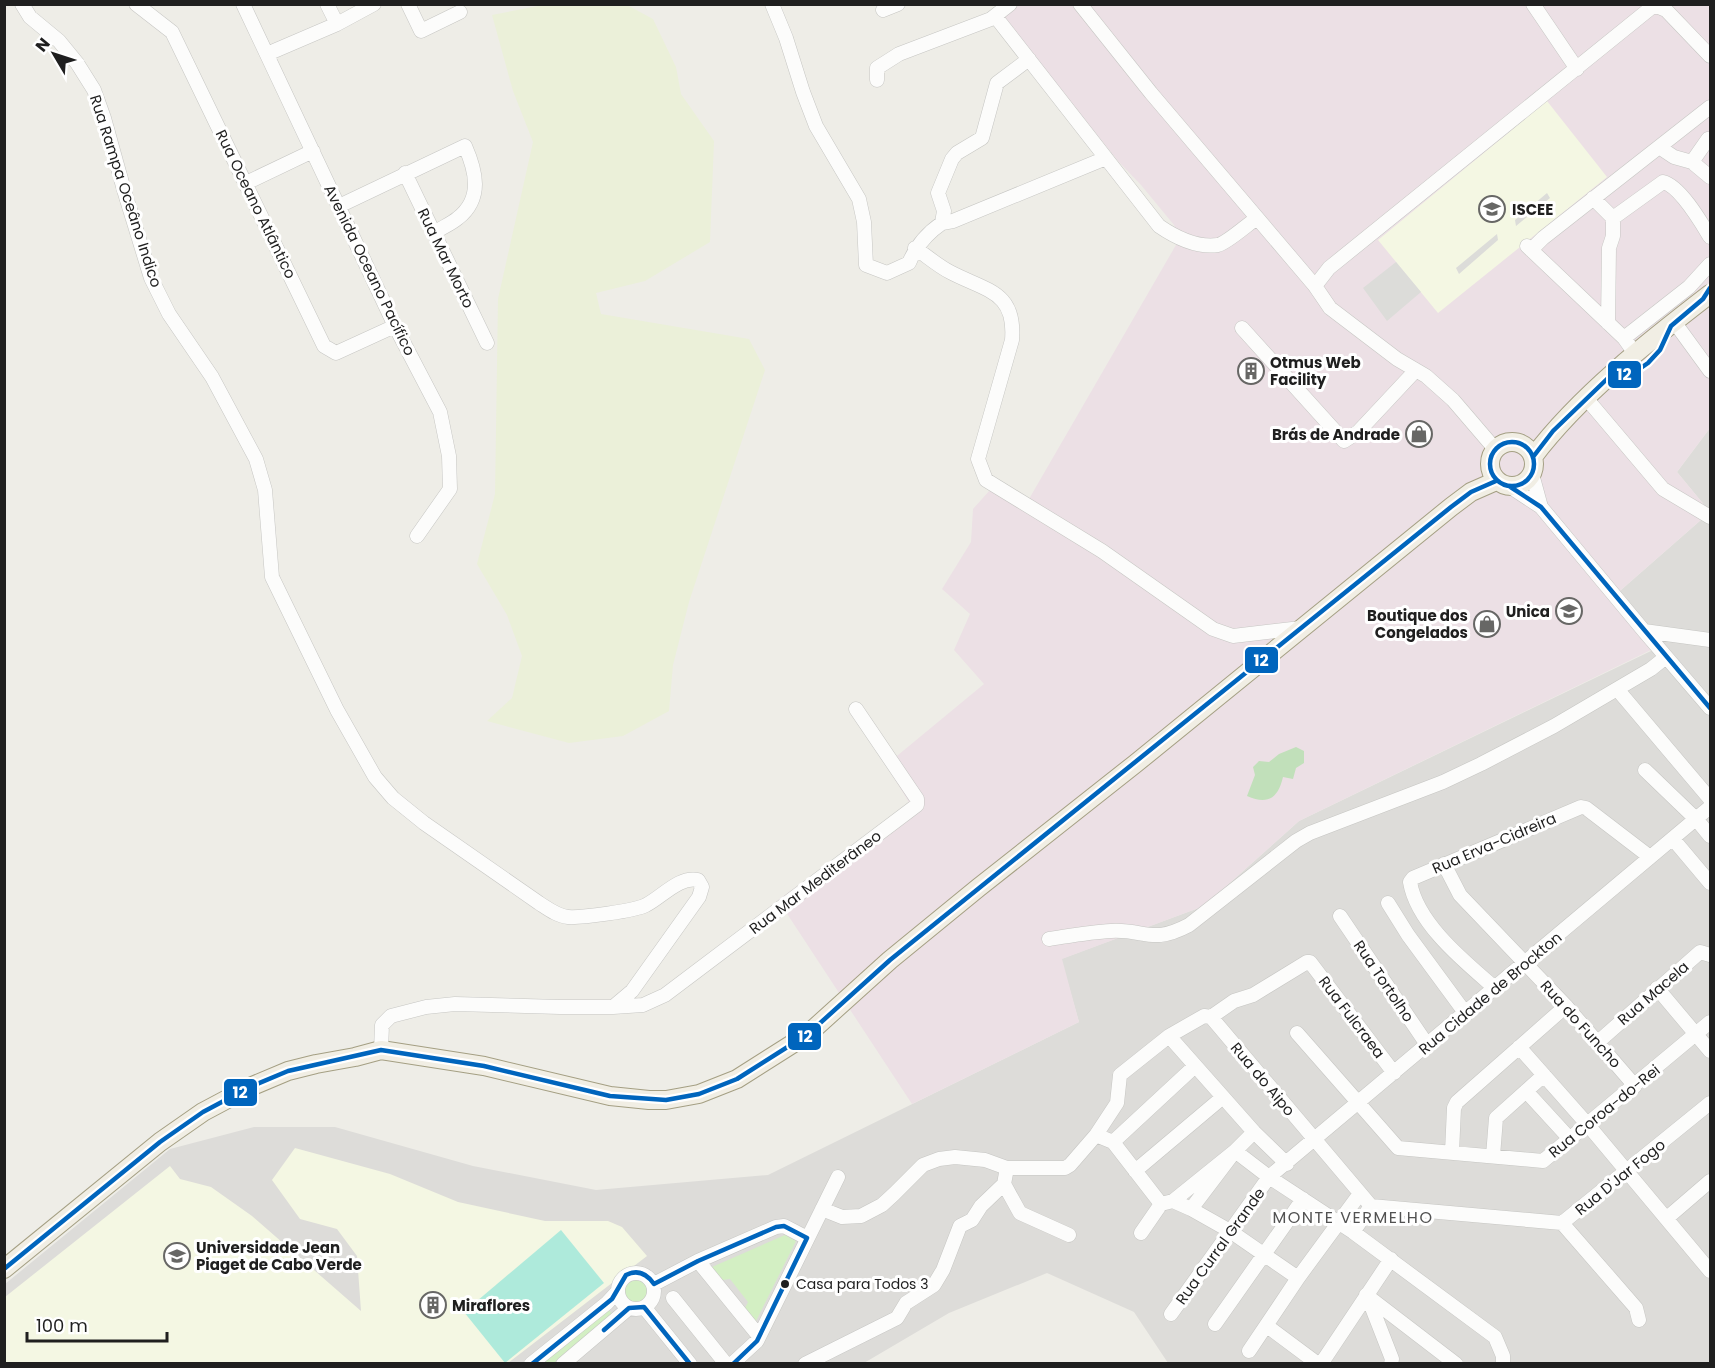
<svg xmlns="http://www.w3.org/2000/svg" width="1715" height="1368" viewBox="0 0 1715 1368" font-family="Poppins,sans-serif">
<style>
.residential{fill:#dddcd9}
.industrial{fill:#ece0e5}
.education{fill:#f4f7e3}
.farmland{fill:#ebf0d9}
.grass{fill:#d3efc3}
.forest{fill:#c1e0ba}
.pitch{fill:#aeeadb}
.parking{fill:#dcdcd9}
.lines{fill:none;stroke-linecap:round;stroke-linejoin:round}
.minor-casing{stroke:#c6c6c3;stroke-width:15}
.major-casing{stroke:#a49f83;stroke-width:20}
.minor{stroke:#fcfcfb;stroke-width:14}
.major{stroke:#f1eee4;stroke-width:18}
.bus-1-casing{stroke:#fff;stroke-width:9}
.bus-1{stroke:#0065bd;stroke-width:4.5}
.bus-dot{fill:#1f1f1f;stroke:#fff;stroke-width:2}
.labels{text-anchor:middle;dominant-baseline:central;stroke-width:6;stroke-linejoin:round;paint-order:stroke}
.bus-label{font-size:14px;fill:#1f1f1f;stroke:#fff;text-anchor:start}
.street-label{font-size:15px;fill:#1f1f1f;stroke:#fff}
.poi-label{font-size:15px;font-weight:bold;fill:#1f1f1f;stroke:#fff;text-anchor:start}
.neighbourhood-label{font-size:16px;letter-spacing:1.5px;fill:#525252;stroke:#fff}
.line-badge{stroke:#fff;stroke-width:2}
.badge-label{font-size:16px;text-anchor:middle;font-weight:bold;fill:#fff}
</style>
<rect width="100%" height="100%" fill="#eeede7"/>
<path class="residential" d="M1710,428V512L1677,472Z
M1710,512V1363H1168L1134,1312L1047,1273L949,1313L864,1363L5,1364V1284L170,1149L254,1127H335L473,1166L596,1190L768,1175L1079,1022L1061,959L1204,906L1299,821L1655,649L1613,597Z"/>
<path class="industrial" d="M1020,4L1710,5V428L1677,472L1710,512L1613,597L1655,648L1299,821L1204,906L1062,959L1079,1022L912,1104L778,900L910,804L886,765L984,684L954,650L970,614L942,589L971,542L973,509L990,490L1029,499L1180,238L1174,225L1141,185L1118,161L1003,17Z"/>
<path class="education" d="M1547,101L1607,177L1438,313L1378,240Z
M295,1148L390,1174L458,1202L545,1221H608L622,1227L647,1256L508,1363L5,1364V1297L170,1166L180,1179L211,1187L252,1216L361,1311L357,1256L337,1229L300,1219L272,1180Z"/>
<path class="farmland" d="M543,5H627L653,19L676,67L681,94L714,141L710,242L645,281L596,293L601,314L749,339L765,370L689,602L673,665L669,711L623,736L569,743L487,721L512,698L522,656L507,615L477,564L495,494L498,299L533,142L513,91L492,15Z"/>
<path class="grass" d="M785,1235L796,1241L756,1321L745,1308L748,1302L730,1279L723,1280L712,1267Z
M624 1291a12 12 0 1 1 24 0a12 12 0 1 1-24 0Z
M607,1308L613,1315L554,1363L539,1364Z"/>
<path class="forest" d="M1296,747L1304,751V763L1296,768L1293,779L1283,777C1278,799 1267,805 1247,796L1255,775L1253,767L1259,761L1269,762L1279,754Z"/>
<path class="pitch" d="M561,1230L604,1283L505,1363L464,1312Z"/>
<path class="parking" d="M1547,193L1550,198L1516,226L1515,220Z
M1497,234L1498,240L1459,274L1456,268Z
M1396,262L1421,292L1387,321L1363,288Z"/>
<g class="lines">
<defs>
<path id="minor" d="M22,4L30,17L59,41L77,63L94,90L104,118L124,190L151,278L169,314L212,377L256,459L265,490L272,577L337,710L375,777L393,798L424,823L539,903C547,908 557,916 568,917C580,918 635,911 646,905C662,897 679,876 698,880L702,887L699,897L632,991L613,1007H560L455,1004L426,1007L391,1016L382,1025L381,1050
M136,4L172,32L324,346L336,353L395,326
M243,4L395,326L440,412L449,456L450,489L417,536
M327,4L337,24
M408,4L421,31L460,12
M772,4L786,38L803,92L816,126L859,199L864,222L866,265L887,273L909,263C916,246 926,234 942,223L944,211L938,193L952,159L957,153L982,138L997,83L1029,59
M1080,4L1151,93L1315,286L1330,308L1397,359L1426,376L1453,400L1495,449
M1533,4L1577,69
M883,10L898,4
M995,16L1159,226C1175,237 1197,248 1218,245C1227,243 1248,224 1257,218
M267,54L337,24L374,4
M877,80V68L899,54L991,19L1010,4
M1659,147L1674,157L1692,162L1710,177
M1692,162L1708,139
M405,173L487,343
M246,183L313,151
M1593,198L1613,218V236L1609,248L1608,323
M339,206L465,146C476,171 483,198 458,218C451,224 441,228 434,233
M1613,218L1663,182C1680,186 1701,222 1710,237
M942,223L953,221L1106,158
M1527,246L1624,338L1636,355
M915,248C927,256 938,266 950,272C986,291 1016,291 1012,340L978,459L986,480L1102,551L1213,629L1233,636L1301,628
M1531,250L1543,238L1710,107
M1315,286L1329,268L1652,7H1659L1666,10L1710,56
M1675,323L1710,371
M1242,328L1344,441L1358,432L1416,370
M1624,338L1689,287L1710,264
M1586,398L1663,489L1710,517
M1532,474L1541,507
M1509,486L1541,507L1644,631L1710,708
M1644,631L1710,640
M1617,689L1710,799
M1645,770L1697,820L1710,836
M1673,839L1710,883
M1444,864L1460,895L1566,1006L1635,1086
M1388,903L1408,935L1466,1014
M1340,916L1428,1046
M1049,939C1069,936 1090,932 1111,931C1146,929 1151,945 1189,925L1296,841L1310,833L1443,782L1481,764L1554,726L1651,669L1666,657
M1657,988L1710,1051
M1496,989C1465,962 1417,924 1410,882L1413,878L1581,807L1586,808L1650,857
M613,1007L643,1005L665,995L917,805V799L856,709
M1211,1017L1234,1001L1253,995L1307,962H1310L1394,1073
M1211,1017L1371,1206
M1297,1033L1398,1148L1543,1161L1710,1022
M1169,1036L1254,1132
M1598,1042L1700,952L1710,955
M1519,1047L1588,1125L1710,1271
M1526,1091L1570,1139
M1096,1135L1117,1103L1120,1075L1169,1036L1204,1016L1211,1017
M1113,1142L1195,1066
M1452,1152L1454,1108L1457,1102L1566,1006
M1493,1156L1496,1118L1544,1075
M1135,1171L1223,1097
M1004,1184L1020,1213L1069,1235
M1173,1201L1191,1209L1235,1151L1254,1132L1287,1164
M1371,1206L1562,1223L1710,1103
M822,1209L842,1217L861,1216L882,1205L894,1194L923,1165L939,1159L955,1157L985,1160L1007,1168H1065L1070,1165L1096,1135L1113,1142L1161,1204L1173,1201L1235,1151L1269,1177L1353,1232L1495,1337L1503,1356V1364
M1191,1209L1230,1231L1298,1278
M1667,1218L1710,1181
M1562,1223L1636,1308L1639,1320
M1353,1232L1371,1206
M1141,1233L1161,1204
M698,1261L759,1336
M618 1291a18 18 0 1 1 36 0a18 18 0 1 1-36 0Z
M654,1284L698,1261L776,1227L784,1226L807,1238
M1366,1295L1456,1364
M1367,1295L1392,1359L1391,1364
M673,1298L726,1364
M644,1307L690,1364
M1171,1314L1269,1177L1710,807
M1215,1324L1303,1199
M1267,1326L1318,1364
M1249,1351L1298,1278L1359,1195
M531,1364L607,1303L618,1291
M563,1364L629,1308
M732,1364L757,1341L838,1177
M805,1364L897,1318L906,1303L934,1285L943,1270L960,1226L972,1220L981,1206L1004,1184L1007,1168
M1321,1364L1391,1259"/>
<path id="major" d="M1490 464a22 22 0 1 1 44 0a22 22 0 1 1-44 0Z
M1533,457C1580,395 1649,341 1710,294
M4,1269L160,1142L203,1112L250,1087L288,1071L316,1064L355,1057L381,1050L484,1066L610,1096L649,1100H666L699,1094L737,1079L808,1034L890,960L978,888L1135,764L1451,507L1471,492L1496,481"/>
</defs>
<use href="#minor" class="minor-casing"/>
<use href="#major" class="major-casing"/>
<use href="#minor" class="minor"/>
<use href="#major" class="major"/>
<defs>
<path id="bus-1" d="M1490 464a22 22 0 1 1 44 0a22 22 0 1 1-44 0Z
M1533,457L1553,431L1607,379L1635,372L1648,363L1660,350L1671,326L1703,299L1710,288
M1509,486L1541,507L1710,708
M4,1269L160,1142L203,1112L250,1087L288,1071L381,1050L484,1066L610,1096L666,1100L699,1094L737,1079L808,1034L890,960L1451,507L1471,492L1496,481
M604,1330L629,1308L644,1307L690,1364
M532,1364L612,1299L626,1275C638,1269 647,1274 654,1284L698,1261L776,1227L784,1226L807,1238L757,1341L733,1364"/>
</defs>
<use href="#bus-1" class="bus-1-casing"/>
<use href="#bus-1" class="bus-1"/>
</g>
<defs>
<symbol id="university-ring" viewBox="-11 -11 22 22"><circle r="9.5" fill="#fff" stroke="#676765" stroke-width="1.5"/><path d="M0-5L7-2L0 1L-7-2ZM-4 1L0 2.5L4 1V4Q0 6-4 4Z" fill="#676765"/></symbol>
<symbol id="building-ring" viewBox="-11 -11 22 22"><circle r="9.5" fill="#fff" stroke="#676765" stroke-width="1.5"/><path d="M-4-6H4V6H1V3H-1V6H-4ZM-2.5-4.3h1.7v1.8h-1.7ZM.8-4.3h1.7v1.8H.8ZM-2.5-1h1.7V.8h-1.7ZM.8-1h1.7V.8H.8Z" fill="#676765"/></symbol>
<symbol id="shop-ring" viewBox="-11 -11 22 22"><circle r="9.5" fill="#fff" stroke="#676765" stroke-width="1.5"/><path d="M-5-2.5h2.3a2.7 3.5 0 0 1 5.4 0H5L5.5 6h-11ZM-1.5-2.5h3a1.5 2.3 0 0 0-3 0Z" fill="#676765"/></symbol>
</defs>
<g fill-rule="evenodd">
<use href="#university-ring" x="1477" y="194" width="30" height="30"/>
<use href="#building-ring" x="1236" y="356" width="30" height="30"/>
<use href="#shop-ring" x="1404" y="419" width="30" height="30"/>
<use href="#university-ring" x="1554" y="596" width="30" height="30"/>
<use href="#shop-ring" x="1472" y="609" width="30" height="30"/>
<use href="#university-ring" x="162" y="1241" width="30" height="30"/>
<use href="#building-ring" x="418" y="1290" width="30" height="30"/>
</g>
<circle class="bus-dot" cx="785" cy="1284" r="5"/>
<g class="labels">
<g class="bus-label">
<text x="796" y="1284">Casa para Todos 3</text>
</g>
<g class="street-label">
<text transform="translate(126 191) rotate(72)">Rua Rampa Oceâno Indico</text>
<text transform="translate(256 204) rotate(64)">Rua Oceano Atlântico</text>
<text transform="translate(446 258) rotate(64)">Rua Mar Morto</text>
<text transform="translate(370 270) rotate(64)">Avenida Oceano Pacífico</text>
<text transform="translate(1494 843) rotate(-23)">Rua Erva-Cidreira</text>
<text transform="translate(815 882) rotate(-37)">Rua Mar Mediterâneo</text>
<text transform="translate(1384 981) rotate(56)">Rua Tortolho</text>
<text transform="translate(1490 993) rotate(-40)">Rua Cidade de Brockton</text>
<text transform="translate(1653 993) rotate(-41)">Rua Macela</text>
<text transform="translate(1352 1017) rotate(53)">Rua Fulcraea</text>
<text transform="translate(1581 1024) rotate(48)">Rua do Funcho</text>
<text transform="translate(1263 1079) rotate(50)">Rua do Aipo</text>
<text transform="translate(1604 1111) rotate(-39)">Rua Coroa-do-Rei</text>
<text transform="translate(1620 1177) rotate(-39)">Rua D'Jar Fogo</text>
<text transform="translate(1220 1246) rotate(-54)">Rua Curral Grande</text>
</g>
<g class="poi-label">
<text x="1512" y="209">ISCEE</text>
<text x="1270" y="362">Otmus Web<tspan x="1270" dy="17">Facility</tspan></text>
<text x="1400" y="434" text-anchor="end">Brás de Andrade</text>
<text x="1550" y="611" text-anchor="end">Unica</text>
<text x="1468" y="615" text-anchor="end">Boutique dos<tspan x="1468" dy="17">Congelados</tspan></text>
<text x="196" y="1247">Universidade Jean<tspan x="196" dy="17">Piaget de Cabo Verde</tspan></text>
<text x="452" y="1305">Miraflores</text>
</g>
<g class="neighbourhood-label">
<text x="1353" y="1217">MONTE VERMELHO</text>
</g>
</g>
<g class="line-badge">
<rect x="1607" y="360" width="35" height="29" rx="6" fill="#0065bd"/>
<rect x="1244" y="646" width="35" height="28" rx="6" fill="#0065bd"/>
<rect x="787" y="1022" width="35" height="29" rx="6" fill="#0065bd"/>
<rect x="223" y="1078" width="35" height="29" rx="6" fill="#0065bd"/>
</g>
<g class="badge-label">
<text x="1624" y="380">12</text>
<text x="1261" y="666">12</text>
<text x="805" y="1042">12</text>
<text x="240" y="1098">12</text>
</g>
<rect width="1715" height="1368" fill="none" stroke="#1f1f1f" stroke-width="12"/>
<g transform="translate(54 54) rotate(309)" stroke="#ffffff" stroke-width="4.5" paint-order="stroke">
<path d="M0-4.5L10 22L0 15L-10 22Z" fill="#1f1f1f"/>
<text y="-9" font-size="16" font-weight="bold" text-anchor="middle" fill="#1f1f1f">N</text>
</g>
<path d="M27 1332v9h140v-9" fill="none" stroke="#1f1f1f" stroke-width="3"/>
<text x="36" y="1332" font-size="18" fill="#1f1f1f" stroke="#ffffff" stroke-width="4.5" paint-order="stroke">100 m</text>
</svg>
